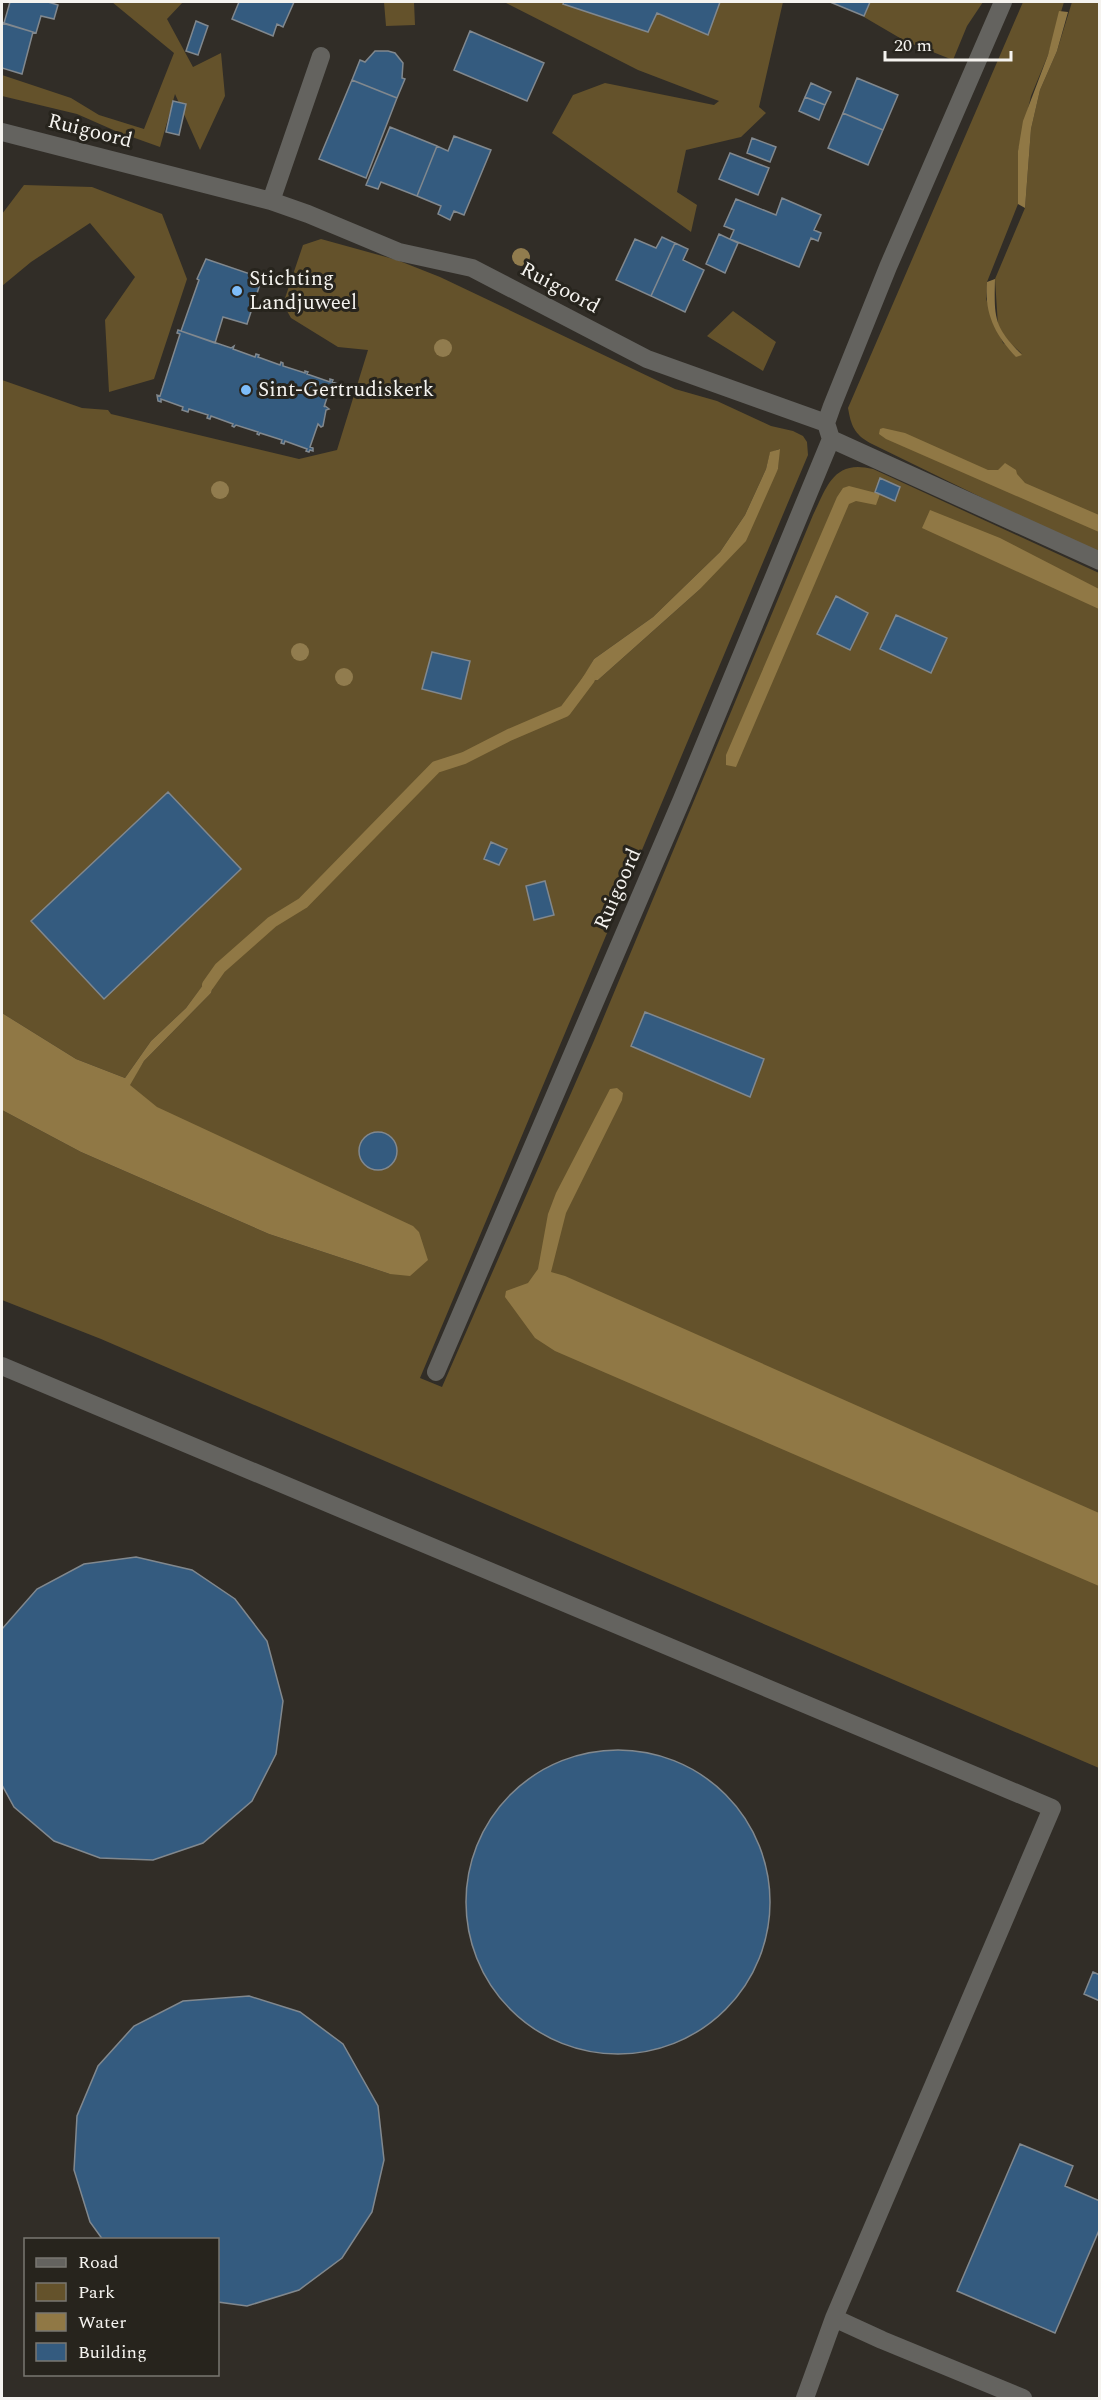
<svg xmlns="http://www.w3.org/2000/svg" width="1101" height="2400" viewBox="0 0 1101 2400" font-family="Spectral,serif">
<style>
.green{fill:#64522b;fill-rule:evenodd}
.water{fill:#907845}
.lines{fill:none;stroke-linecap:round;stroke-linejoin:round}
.stream{stroke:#907845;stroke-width:12}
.building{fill:#345b7f;stroke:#81888e;stroke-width:1.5}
.minor{stroke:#64635f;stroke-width:18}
.tree{fill:#917c4e}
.poi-dot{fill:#7ebdf9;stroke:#27241d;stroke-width:2}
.labels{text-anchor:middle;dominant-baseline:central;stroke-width:6;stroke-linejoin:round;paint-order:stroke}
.street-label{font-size:21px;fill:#f5f3ef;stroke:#27241d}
.poi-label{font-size:21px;fill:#f5f3ef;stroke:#27241d;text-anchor:start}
</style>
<rect width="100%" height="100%" fill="#312d27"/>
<path class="green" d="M112,2H183L167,19L193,67L221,53L225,96L200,150L175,94L160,147L118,132L77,114L2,96V75L71,98L99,115L144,129L174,53Z
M384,2H414L415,25L386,26Z
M504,2H783L759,107L766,113L741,137L686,150L677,192L697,205L691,232L552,133L573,95L605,83L714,105L719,101L638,70Z
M870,2H983L967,26L953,60L905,41L864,17Z
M1023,2H1064L1048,55L1031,96L1018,151V204L987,282L986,299L1003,343L1022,354L1004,337L998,326L995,279L1025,208L1031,129L1040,90L1057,51L1072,2H1099V552L1003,508L870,443C854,434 851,425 848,408Z
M24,185L92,187L162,214L187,279L154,379L109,392L105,320L135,277L90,223L31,262L2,286V214Z
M321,239L397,260L440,277L675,389L717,401L771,426L793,431L803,436L807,442L808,455L420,1378L442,1387L593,1043L813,515C827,486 834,459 873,469L1099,573V1768L101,1339L2,1300V1110L81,1152L269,1234L390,1274L156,1107L129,1085L144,1061L211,993L219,964L186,1008L151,1041L125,1078L76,1059L2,1013V380L82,408L108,410L111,414L299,459L337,450L368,350L338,347L291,318L283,304L303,245ZM779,449L778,469L699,590L598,680L581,682L594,659L653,617L720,552L745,515L766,469L770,453Z
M733,311L776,342L763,371L707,336Z"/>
<path class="water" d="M1059,11L1068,12L1057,51L1040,90L1031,129L1025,208L1018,204V151L1023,121L1048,55Z
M995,279C994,319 994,327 1022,355L1016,357C995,335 984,313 987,282Z
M883,428L905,433L988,470H998L1005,463L1016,470L1017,474L1025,483L1099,515V532L886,439L879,434L880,429Z
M780,449L778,469L746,541L699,590L598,680L580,682L594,659L653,617L720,552L745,515L766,469L770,452Z
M849,486L880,494L876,505L856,501L849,504L736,767L726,765V755L837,497L843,488Z
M930,510L1000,538L1099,589V609L922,528Z
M220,962L211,993L144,1061L130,1085L157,1107L413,1226L419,1232L428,1260L410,1276L390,1274L269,1234L81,1152L2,1110V1013L76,1059L125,1078L151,1041L186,1008Z
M617,1088L623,1093L622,1100L566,1213L551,1272L565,1276L1099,1513V1586L555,1351L535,1338L505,1297L506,1291L528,1283L538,1269L548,1214L556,1193L610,1089Z"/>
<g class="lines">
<path class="stream" d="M208,985L220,968L272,922L303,903L436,767L464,758L509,735L565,711L589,679"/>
</g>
<path class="building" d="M10,2H48L58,5L54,19L41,16L36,33L4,23Z
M239,2H294L283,27L277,24L273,36L232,19Z
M564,2H720L708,35L657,13L648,32L563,4Z
M830,2H870L864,16Z
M196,21L208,26L198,55L186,51Z
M2,23L33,32L22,74L2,68Z
M470,31L544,63L527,101L454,70Z
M375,51H388L395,53L403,63L402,78L405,79L397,98L352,80L360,60L365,62Z
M857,78L898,95L883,130L843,113Z
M352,80L397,98L366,178L319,159Z
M811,83L831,92L825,105L805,97Z
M805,97L825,105L819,120L799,111Z
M173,101L186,104L179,135L166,132Z
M843,113L883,130L868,165L828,148Z
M390,127L437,146L417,196L381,182L378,189L366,185Z
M454,136L491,150L464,215L454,211L450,220L438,214L441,206L417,196L437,146L448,151Z
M752,138L776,147L770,162L747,153Z
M730,153L769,168L758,195L719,179Z
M782,198L821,215L814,230L821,233L818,241L811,238L799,267L730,239L734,230L724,226L736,199L776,215Z
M719,234L738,243L725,273L706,264Z
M662,237L675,243L651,296L616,280L635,239L656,248Z
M675,243L688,249L683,260L704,270L685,312L651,296Z
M206,259L262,278L247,324L223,317L215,343L181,331L199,280L197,279Z
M178,330L231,348L234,346L233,349L255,357L256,354L259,355L258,357L280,365L281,362L283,363V366L305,373V371L308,372L307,374L330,382V379L333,380L332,382L335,383L331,385L324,407L325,406L329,409L326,410L323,426L321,427L318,424L310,447L313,448V451L310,450L309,452L306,451L307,449L285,441L284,444L281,443L282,440L260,433L259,435L257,434L258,432L236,425L234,427L232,426L233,424L211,416L210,419L207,418L208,415L189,409L188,412L182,410L183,407L161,399V402L158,401L157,395L160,396L180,334L177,333Z
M880,478L900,487L895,501L875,492Z
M836,596L868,613L850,650L817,634Z
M896,615L947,638L931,673L880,649Z
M432,652L470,661L461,699L422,689Z
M168,792L241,869L104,999L31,921Z
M491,842L507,849L499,865L484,859Z
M545,881L554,915L534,920L526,886Z
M645,1012L764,1059L750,1097L631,1046Z
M359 1151a19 19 0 1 1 38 0a19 19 0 1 1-38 0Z
M136,1557L192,1570L235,1599L267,1641L283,1701L276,1754L252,1801L203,1843L153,1860L100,1858L54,1841L14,1807L2,1785V1629L37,1589L84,1564Z
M466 1902a152 152 0 1 1 304 0a152 152 0 1 1-304 0Z
M1093,1972L1100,1975V2001L1084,1994Z
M249,1996L300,2012L343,2044L378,2106L384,2160L372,2212L342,2258L299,2290L247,2306L218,2302V2240H103L90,2222L74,2170L77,2116L98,2066L134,2026L183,2001Z
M1020,2144L1073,2166L1065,2186L1100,2201V2228L1055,2333L957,2291Z"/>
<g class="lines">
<path class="minor" d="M2,132L271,201L308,214L399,252L472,268L647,359L826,423
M271,201L321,56
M831,439L1100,561
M2,1366L1052,1808L834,2318L805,2398
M436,1372L682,799L831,439L826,423L832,406L888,267L1003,2
M834,2318L882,2340L1023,2398"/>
</g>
<g class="tree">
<circle cx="521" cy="257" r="9"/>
<circle cx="443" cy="348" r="9"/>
<circle cx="220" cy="490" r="9"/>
<circle cx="300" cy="652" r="9"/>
<circle cx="344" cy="677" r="9"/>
</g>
<g class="poi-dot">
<circle cx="237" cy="291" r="6"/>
<circle cx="246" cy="390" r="6"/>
</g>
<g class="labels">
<g class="street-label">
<text transform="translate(90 131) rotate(14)">Ruigoord</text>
<text transform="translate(560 288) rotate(28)">Ruigoord</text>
<text transform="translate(618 889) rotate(-66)">Ruigoord</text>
</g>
<g class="poi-label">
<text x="249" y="279">Stichting<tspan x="249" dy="24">Landjuweel</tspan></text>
<text x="258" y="390">Sint-Gertrudiskerk</text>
</g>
</g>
<rect width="1101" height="2400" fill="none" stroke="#f5f3ef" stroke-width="6"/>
<rect x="24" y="2238" width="195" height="138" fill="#27241d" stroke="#797771" stroke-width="1.5"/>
<rect x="36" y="2258" width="30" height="9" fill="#64635f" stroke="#797771" stroke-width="1.5"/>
<text x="78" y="2268" font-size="18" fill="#f5f3ef">Road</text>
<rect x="36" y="2283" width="30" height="18" fill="#64522b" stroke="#797771" stroke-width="1.5"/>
<text x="78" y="2298" font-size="18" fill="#f5f3ef">Park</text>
<rect x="36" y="2313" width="30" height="18" fill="#907845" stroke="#797771" stroke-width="1.5"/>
<text x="78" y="2328" font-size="18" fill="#f5f3ef">Water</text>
<rect x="36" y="2343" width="30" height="18" fill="#345b7f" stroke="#797771" stroke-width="1.5"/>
<text x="78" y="2358" font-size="18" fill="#f5f3ef">Building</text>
<path d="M885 51v9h126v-9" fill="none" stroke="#f5f3ef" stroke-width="3"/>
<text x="894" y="51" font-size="18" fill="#f5f3ef" stroke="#27241d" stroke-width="4.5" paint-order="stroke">20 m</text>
</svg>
